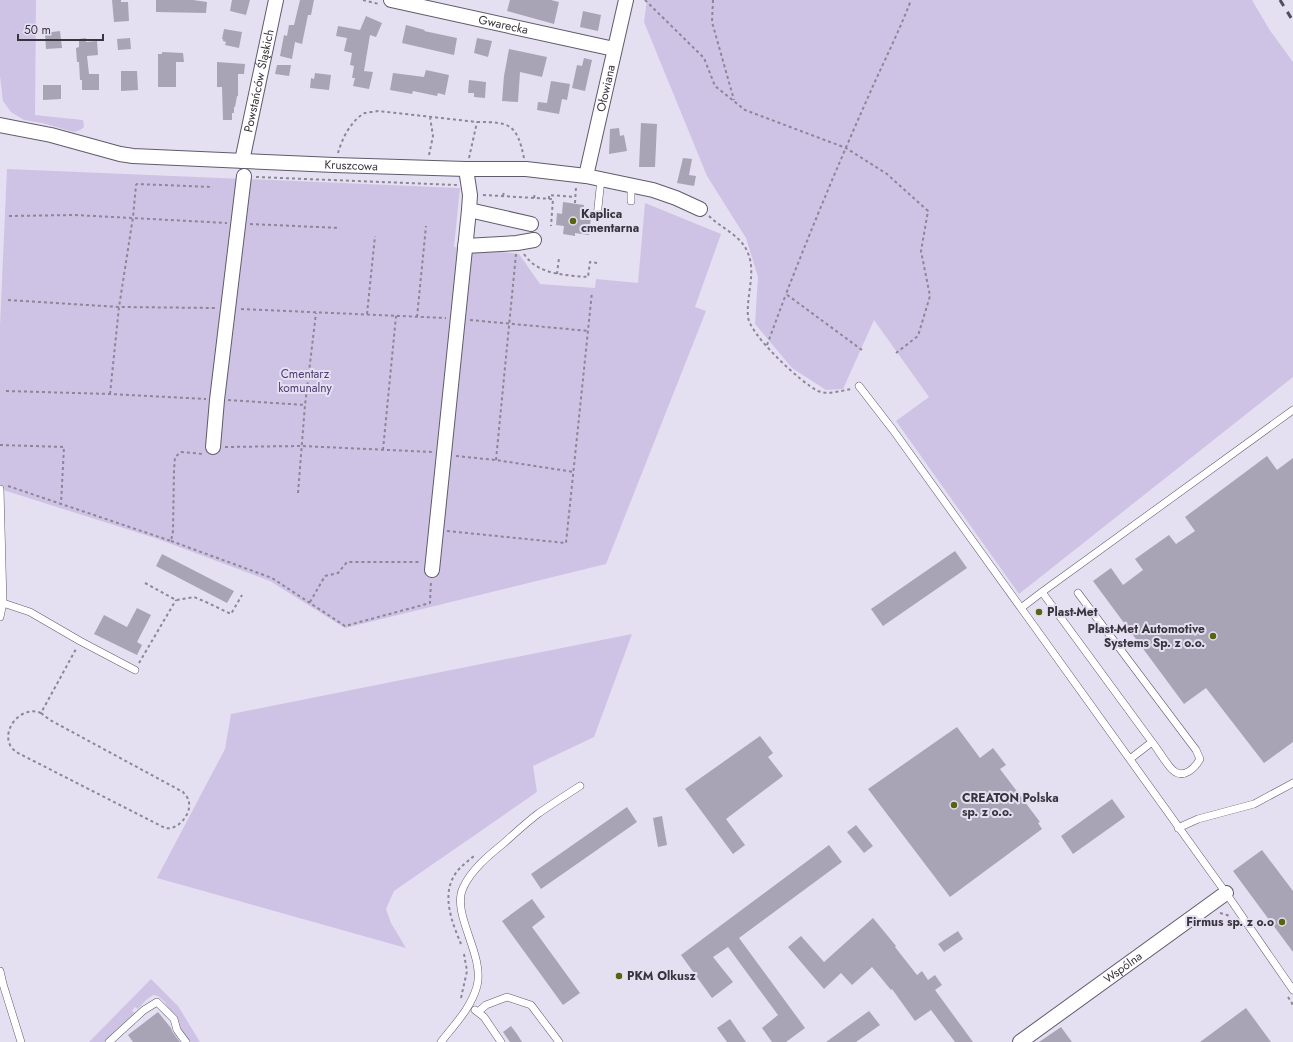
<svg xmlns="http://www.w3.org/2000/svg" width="1293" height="1042" viewBox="0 0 1293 1042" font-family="Jost,sans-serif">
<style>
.green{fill:#cfc3e5}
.building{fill:#a9a3b6}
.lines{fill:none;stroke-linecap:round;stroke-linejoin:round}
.lane-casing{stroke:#605b6b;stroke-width:8}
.street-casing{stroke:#605b6b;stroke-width:16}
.path{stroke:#8b8794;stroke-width:2;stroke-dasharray:3 3;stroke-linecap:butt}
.lane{stroke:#fff;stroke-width:7}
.street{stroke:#fff;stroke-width:14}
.rail{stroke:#514e57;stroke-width:3;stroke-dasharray:7 7;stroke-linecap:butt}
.poi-dot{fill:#55660f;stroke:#e5dff2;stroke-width:1.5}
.labels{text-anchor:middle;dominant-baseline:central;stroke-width:4;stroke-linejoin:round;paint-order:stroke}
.street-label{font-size:12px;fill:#38353d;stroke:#e5dff2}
.poi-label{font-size:12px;font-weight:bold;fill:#38353d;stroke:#e5dff2;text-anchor:start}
.park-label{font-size:12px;fill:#513b73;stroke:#e5dff2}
</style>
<rect width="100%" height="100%" fill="#e5dff2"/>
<path class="green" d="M0,0H36L35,115L83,120L84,127L80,130L74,132L42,123L24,120L11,112L3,101L0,76Z
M647,0H1252L1269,29L1293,62V377L1019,594L896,421L929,397L874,320L843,389L826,390L792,368L755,324L758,277L746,238L707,176L644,22Z
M7,169L460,188L454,247L519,254L540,284L595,288L596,279L638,283L645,203L721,234L695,307L706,311L606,564L345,628L270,581L158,539L0,489V325Z
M632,634L594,737L533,766L537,792L394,891L386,909L391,923L406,948L157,878L225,749L231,714Z
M151,979L178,1006L200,1042H191L181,1029L164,1001L158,996L153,995L146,1000L138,1009L135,1007L132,1011L135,1013L122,1028L104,1042H89Z"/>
<path class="building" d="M112,0H121V2H128L129,21L114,22Z
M156,0H193L207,2L206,13L156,12Z
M232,0H250L246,15L230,11Z
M300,0H314L311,15H308L302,44L295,42L292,59L280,56L284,35L287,36L289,25H294Z
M510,0H551L559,2L554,24L507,11Z
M583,11L601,15L598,31L580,27Z
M366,16L382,23L376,37L370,35L364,71L373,72L369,89L353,86L355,78H352L354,66L350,65L352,53L344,51L347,38L336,36L338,26L360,30Z
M406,25L425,30L424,31L457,38L454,55L402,43Z
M224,29L242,32L239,48L225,45L226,42L223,41V39H222Z
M60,31L62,48L46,49L45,33Z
M86,38V42L97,41L98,55L87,56L89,74H99V90H82V80H80L79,62H77L76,48L79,47V39Z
M130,38L131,49L118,50L117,39Z
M477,38L492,41L488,57L474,53Z
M509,49L547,57L542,77L520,72L518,102L502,101L504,76Z
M162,52L183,53L184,62H176V87H158V54H162Z
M584,58L592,60L585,91L572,88L577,65L582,66Z
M217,62L245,64L244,74H238V96H237L235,107H234V113H232V120H223L222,87H217Z
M277,65H291L289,76L275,74Z
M426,70L449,75L445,95L438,93L437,96L413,91L412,94L390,90L393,73L424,77Z
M121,71H137L138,90L121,91Z
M315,73L331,75L329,90L310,88L311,78L314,79Z
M469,80L486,82L485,98L474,97V93H468Z
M551,81L570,84L567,100L562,99L559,114L537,110L538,102L547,103Z
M43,85H61V99L43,100Z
M641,123L657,124L655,167H639Z
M619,128L620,136L624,135L627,151L609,154L610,129Z
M683,158L692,159L689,175L696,176L694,186L677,183Z
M563,202L584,205L582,216L591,217L589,235L575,233V236L563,234L564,226L556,225L557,213L562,214Z
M1267,456L1277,470L1293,458V742L1264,763L1206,688L1184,704L1093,581L1111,568L1123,585L1143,570L1135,559L1169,535L1176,544L1195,531L1185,517Z
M955,551L967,568L883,626L871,609Z
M162,554L234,591L227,603L156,566Z
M137,608L151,615L137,642L142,645L137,655L94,634L104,615L127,627Z
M957,727L980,758L993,748L1006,765L1000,769L1040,822L1038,823L1042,829L950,897L868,789Z
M760,736L773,753L768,757L783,776L726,819L745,845L733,854L685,789Z
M1112,799L1125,817L1073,854L1061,836Z
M627,807L637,822L541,889L531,874Z
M662,816L667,845L658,847L653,818Z
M856,825L873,846L864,853L847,832Z
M829,845L842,862L739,938L805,1028L786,1042H772L762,1028L778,1015L728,947L713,957L733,982L712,998L681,955Z
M1262,850L1293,891V952L1233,871Z
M532,899L545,917L532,927L580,993L563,1005L502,921Z
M873,918L896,946L895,947L917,975L922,971L928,980L935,975L942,985L935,990L973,1042H955L931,1010L915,1021L892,989L891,990L872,967L852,985L841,973L824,989L788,947L801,936L824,962Z
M958,931L963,939L944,952L938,944Z
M1246,1008L1271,1042H1200Z
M869,1011L880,1025L856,1042H826Z
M158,1012L171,1028L173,1033L180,1042H133L128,1035Z
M730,1019L746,1042H727L717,1028Z
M511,1026L517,1034L522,1042H510L503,1032Z
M1061,1027L1072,1042H1039Z"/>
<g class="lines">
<defs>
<path id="lane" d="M631,201V186
M597,217L601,179
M859,386L893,430L1226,893L1293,990
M1042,592L1293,410
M1078,593L1196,750L1200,759C1195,768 1184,779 1174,771C1167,766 1158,749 1152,742L1130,759
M3,603L30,612L80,641L135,670
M1021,608L1042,592L1152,742
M0,617L3,603L0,489
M1178,828L1198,819L1254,804L1293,783
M0,971L3,984L21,1042
M475,1010L484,1017L501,1042
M478,1012L486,1005L507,997L531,1005L559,1042
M109,1042L144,1010L157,1002L174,1019L177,1030L186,1042
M441,1042C455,1024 471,1008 477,986C485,955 451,914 463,888C471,870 489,855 504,843C515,833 527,822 539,813C552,804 566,795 580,786"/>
<g id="street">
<path id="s1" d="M391,0L614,49"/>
<path id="s2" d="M0,125L51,135L120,154L133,156L334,165L466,169H526L586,176L653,190L676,198L700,209"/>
<path id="s3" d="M242,161L276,0"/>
<path id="s4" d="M586,176L626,0"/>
<path d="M469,210L531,224"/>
<path d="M465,246L517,243L534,240"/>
<path d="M213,447L217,400L244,176"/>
<path d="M432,570L469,210L470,195L466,169"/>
<path id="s5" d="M1020,1042L1226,893"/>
</g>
</defs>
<use href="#lane" class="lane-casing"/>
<use href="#street" class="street-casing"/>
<path class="path" d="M363,0L379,4
M645,0L704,58L715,86L745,110L846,148L887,174L928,211L921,251L930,296L918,336L896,353
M713,0L712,22L734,100
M338,153C342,139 351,120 365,113C369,112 374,112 378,111L477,122C510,122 517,124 524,158
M429,155L433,136L430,117
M469,158L477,122
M256,177L457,185
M483,195L553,199L551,226
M503,196L504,192
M534,198L535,192
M549,199V195L575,197
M575,203L576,187
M9,216L75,215L227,223
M709,216C721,228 740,235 747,251C757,271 746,295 748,317C750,335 801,383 818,391C828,395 840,391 851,389
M250,224L340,228
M524,254C538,275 565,275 588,277L590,262L597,263
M557,274L559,258
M8,300L119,307L216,308
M241,309L446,318
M367,314L375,236
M417,317L426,226
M470,320L589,331
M767,345L786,294
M862,350L786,294C812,227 840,160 869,95C883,63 899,32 911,0
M6,391L110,394L206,399
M110,394L119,307L133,217L136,185L137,184L213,187
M228,400L305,405
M0,445L64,447L61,504
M225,447L301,446L433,452
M383,450L396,316
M456,456L496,460L574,472
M496,460L516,254
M8,486L171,541L173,531L174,470L175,457L181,452L203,454
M298,493L305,405L316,313
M447,531L566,543L592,292
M171,541L272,578L345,626L430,603L431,581
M145,583L176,600L194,597L206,602L231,614L242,595
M310,602L325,576L338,573L347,562H420
M139,663L176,600
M41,713L50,720L183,792C185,795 189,798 189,803C191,815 177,831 165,828L16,752C14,750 11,748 10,745C2,728 22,705 41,713L76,649
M1220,913L1227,915L1231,917
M461,944C451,920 439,890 460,868C464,864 469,860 474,856
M1288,997L1293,1005
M461,998L467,971L464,954"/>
<use href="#lane" class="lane"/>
<use href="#street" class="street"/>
<path class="rail" d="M1280,0L1293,21"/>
</g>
<g class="poi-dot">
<circle cx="573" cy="221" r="4"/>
<circle cx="1039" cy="612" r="4"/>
<circle cx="1213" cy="636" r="4"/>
<circle cx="954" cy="805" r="4"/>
<circle cx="1282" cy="922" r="4"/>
<circle cx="619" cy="976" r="4"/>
</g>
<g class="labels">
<g class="street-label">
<text stroke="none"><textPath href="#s1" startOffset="115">Gwarecka</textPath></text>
<text stroke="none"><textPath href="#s3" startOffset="82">Powstańców Śląskich</textPath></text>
<text stroke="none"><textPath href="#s4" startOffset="90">Ołowiana</textPath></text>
<text stroke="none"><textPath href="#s2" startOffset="355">Kruszcowa</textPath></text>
<text stroke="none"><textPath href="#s5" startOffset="127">Wspólna</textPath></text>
</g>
<g class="poi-label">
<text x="581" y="214">Kaplica<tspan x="581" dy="14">cmentarna</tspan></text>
<text x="1047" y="612">Plast-Met</text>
<text x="1205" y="629" text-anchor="end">Plast-Met Automotive<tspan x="1205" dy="14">Systems Sp. z o.o.</tspan></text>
<text x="962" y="798">CREATON Polska<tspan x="962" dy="14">sp. z o.o.</tspan></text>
<text x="1274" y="922" text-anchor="end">Firmus sp. z o.o</text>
<text x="627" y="976">PKM Olkusz</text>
</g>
<g class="park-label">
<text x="305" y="374">Cmentarz<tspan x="305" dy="14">komunalny</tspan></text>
</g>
</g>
<path d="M18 34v6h85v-6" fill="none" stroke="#38353d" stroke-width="2"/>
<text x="24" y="34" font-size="12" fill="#38353d" stroke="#e5dff2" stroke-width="3" paint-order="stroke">50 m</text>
</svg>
